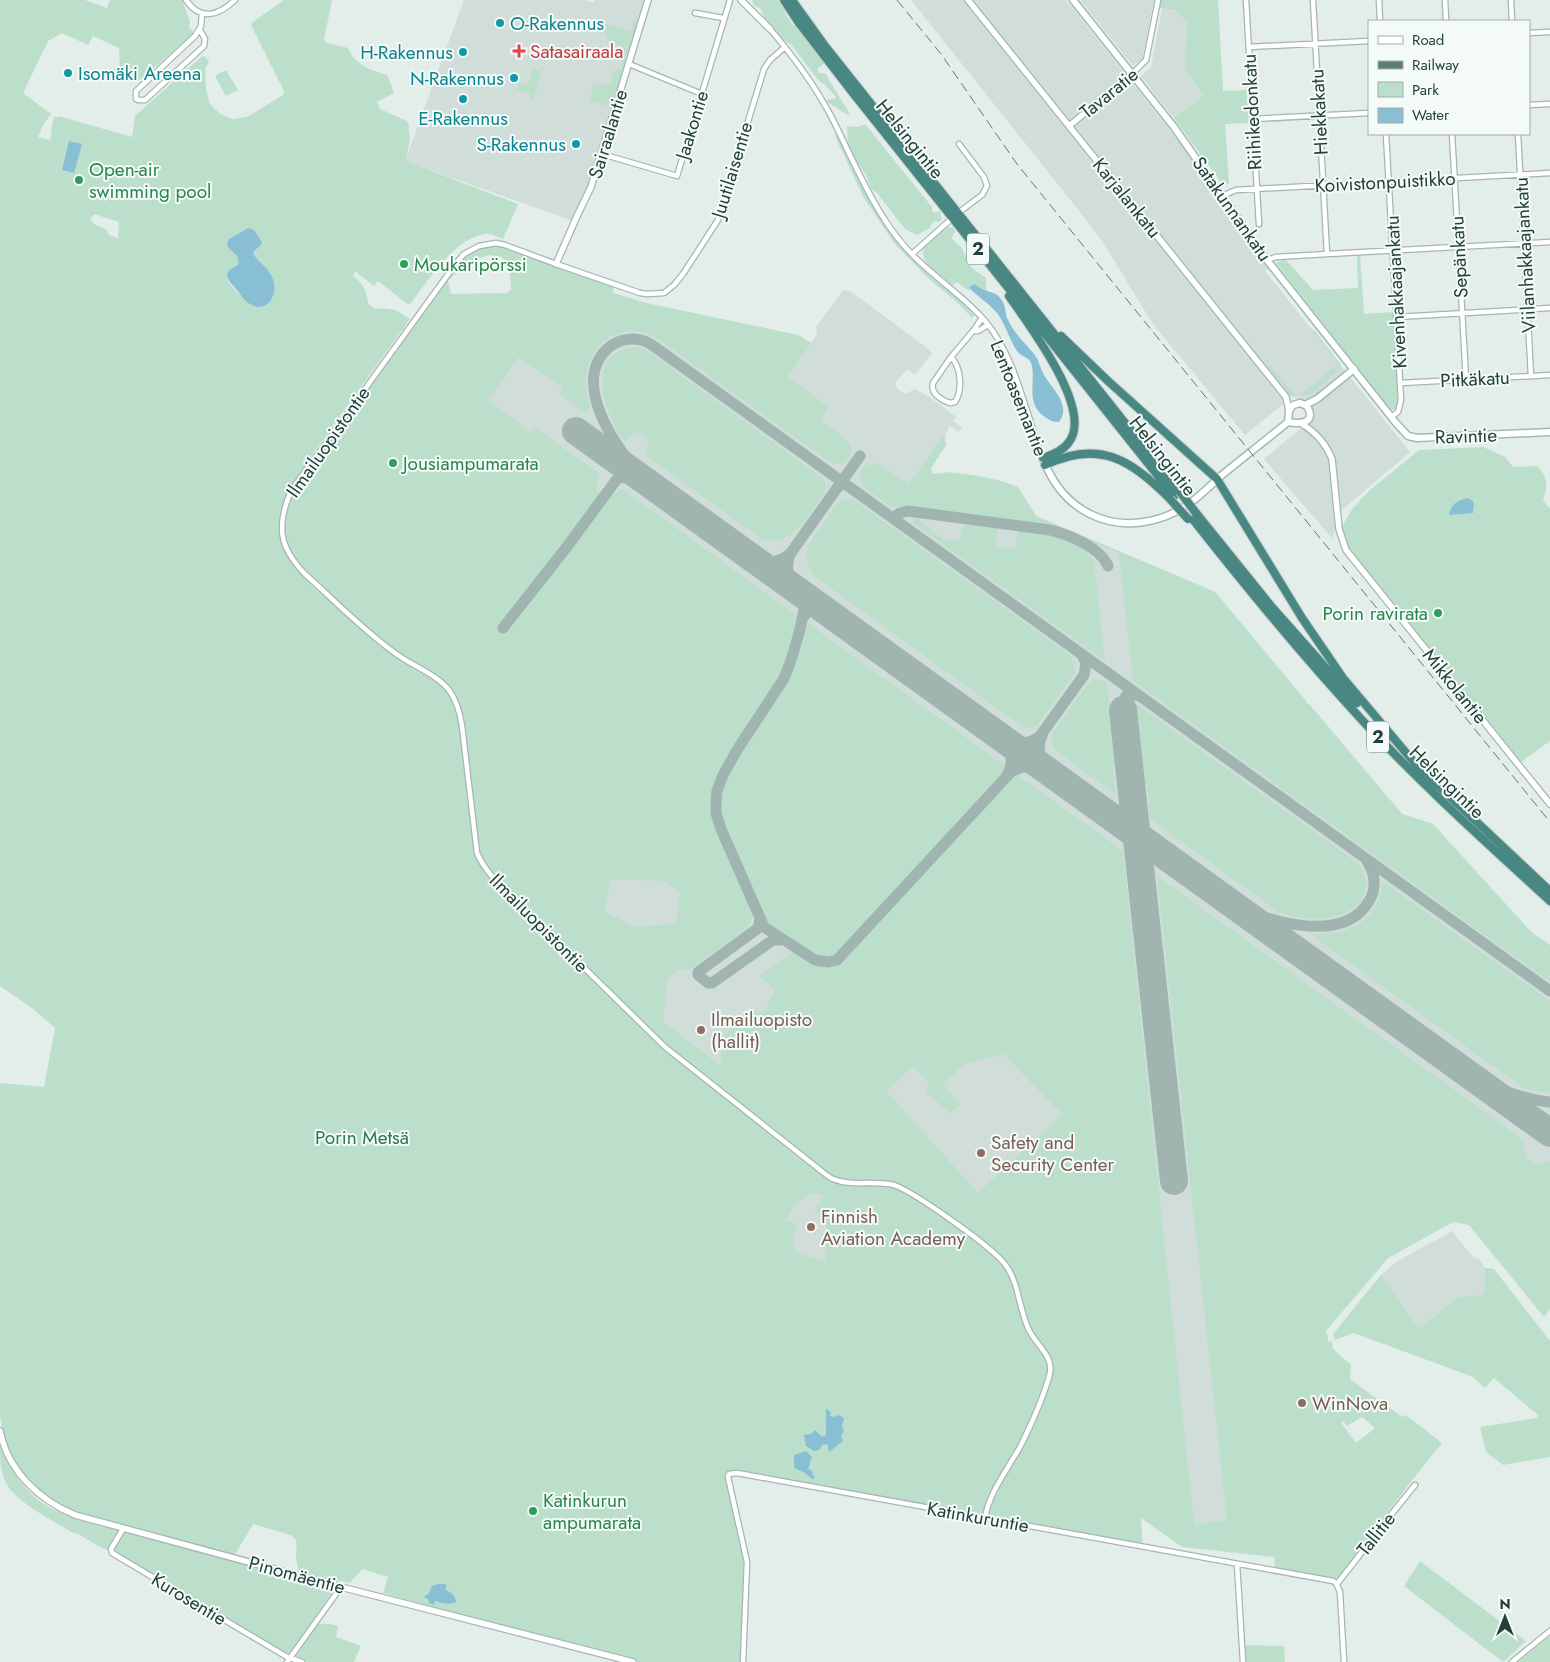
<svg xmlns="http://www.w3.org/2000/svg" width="1550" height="1662" viewBox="0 0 1550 1662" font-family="Jost,sans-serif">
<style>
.built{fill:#d1ddd9}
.green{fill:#bbdfca;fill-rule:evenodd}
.water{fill:#89bfd4}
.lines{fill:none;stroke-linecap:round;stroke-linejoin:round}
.taxiway{stroke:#a0b4b0;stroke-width:11}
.runway{stroke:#a0b4b0;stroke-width:28}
.minor-casing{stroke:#a5b6b2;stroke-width:7}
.tertiary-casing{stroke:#a5b6b2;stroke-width:8}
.secondary-casing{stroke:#a1bab4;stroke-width:9}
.trunk-casing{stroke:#c1cac8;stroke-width:10}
.minor{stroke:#fff;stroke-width:4.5}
.tertiary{stroke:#fff;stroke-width:5.5}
.secondary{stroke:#fff;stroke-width:6}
.trunk{stroke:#498882;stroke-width:8}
.rail{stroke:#5c7b77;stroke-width:1;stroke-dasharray:10 5;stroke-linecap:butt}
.trunk-bridge-casing{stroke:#c1cac8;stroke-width:10;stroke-linecap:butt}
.trunk-bridge{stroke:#498882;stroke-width:8}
.culture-dot{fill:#0f9aa8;stroke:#f4faf7;stroke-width:2}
.health-dot{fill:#e0444e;stroke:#f4faf7;stroke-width:2}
.leisure-dot{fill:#2e9e5b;stroke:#f4faf7;stroke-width:2}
.education-dot{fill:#8d6e63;stroke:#f4faf7;stroke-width:2}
.labels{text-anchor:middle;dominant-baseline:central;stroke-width:4;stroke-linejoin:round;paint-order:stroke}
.shield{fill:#f4faf7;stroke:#617873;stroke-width:1}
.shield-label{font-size:18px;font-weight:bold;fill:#22403b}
.culture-label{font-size:19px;fill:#0d838f;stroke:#f4faf7;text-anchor:end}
.health-label{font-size:19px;fill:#be3a42;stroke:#f4faf7;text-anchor:start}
.street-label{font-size:19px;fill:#22403b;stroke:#f4faf7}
.leisure-label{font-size:19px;fill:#27864d;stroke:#f4faf7;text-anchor:start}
.education-label{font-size:19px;fill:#785e54;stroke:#f4faf7;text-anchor:start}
.park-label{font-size:19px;fill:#2a7852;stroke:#f4faf7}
</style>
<rect width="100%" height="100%" fill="#e3edea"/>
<path class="built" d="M464,0H585L594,3L595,0H644L589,189L573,221L405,161Z
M911,0H1066L1181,144L1269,268L1265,271L1410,452L1342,510L1332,538L1264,459L1313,418L1292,394L1286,402L1245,435L1153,324L1102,241L1084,217Z
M1080,0H1154L1142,59L1133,66Z
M1162,9L1177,11L1187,24L1185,70L1204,95L1174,118L1141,76L1151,67Z
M843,290L850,291L922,344L932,353L915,375L907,369L895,383L897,389L905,394L915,389L928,396L956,417L953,421L962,427L959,432L950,426L949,427L945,435L946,445L931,468L933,474L949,472L972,475L1002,481L1018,487L1036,516L1215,592L1306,701V703L1309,704L1402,814L1433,824L1531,932L1550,945V1263L1475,1210L1388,1258L1384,1262L1326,1331L1343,1421L1341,1423L1346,1430L1312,1546L1182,1547L840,1164L613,986L676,924L635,926L580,898L414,371L613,293L646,304L798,335L811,343L817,335L816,327Z
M816,1193L824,1197L815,1210L826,1217L825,1263L795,1253L793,1242L797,1225L786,1220L794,1203L804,1197Z
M1452,1231L1472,1256L1479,1259L1485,1268L1484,1294L1456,1298L1419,1329L1381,1275L1396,1262Z"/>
<path class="green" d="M0,0H85L107,8L110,0H182L190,21L189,27L194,33L140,80L127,79L114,71V67L119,69L120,67L119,48L93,36L88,45L62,33L48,41L23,93L51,114L43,125L38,137L50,140C53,132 50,124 55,116L57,118L58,116L132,137L135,116L201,57L205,56L209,62L205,69L206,89L210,104L220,114L232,119L247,117L283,95L284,91L251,25L253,22L284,0H332L324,40L327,43L348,48C356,66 369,69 387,75L394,93L377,102L380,109L407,121L409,125C408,130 409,132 410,137C410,145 406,153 406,161L518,204L503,239C498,237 490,233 485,234C454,238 427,283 409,305L378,281L374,286L355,271L353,276C363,283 367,291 368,304L375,309C393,307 396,310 410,319L306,463L308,465L458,262L472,249L496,243L614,284L613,293L646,303L798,335L811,343L788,377L829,407L820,421C829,427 840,433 847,440C859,454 845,468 829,462L657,338C625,320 592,339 586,374C584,386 588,398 590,409L587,413L559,394L563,388L519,357L488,400L531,432L534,427L599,473L596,489L607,497L622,489L1123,851L1194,1524L1227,1521L1157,876L1524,1140L1525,1157L1536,1165L1550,1161V1309L1544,1317L1469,1225L1453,1222L1388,1258L1326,1331L1329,1343L1332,1341L1333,1349L1351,1365L1350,1379L1402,1417L1406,1415L1442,1443L1413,1479L1339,1577L1333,1579L1275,1568L1274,1557L1182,1547L1141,1518L1143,1547L737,1473L729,1474L745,1553L743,1662H633L383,1593L388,1577L362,1569L350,1583L342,1581L335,1582L299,1573C298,1567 296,1561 296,1555C296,1546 299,1541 291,1535L253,1524L234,1556L82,1514C35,1497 8,1465 0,1416V1083L44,1087L55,1028L32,1008L0,986ZM94,214L119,222L118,238L109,235L106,229L96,225L90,220ZM248,228L260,246L253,252L254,258L257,260L245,300L229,283L227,274L229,270L238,265L239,260L237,255L234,251L229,239ZM490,255L501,257L509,263L511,289L507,293L451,294L448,281C464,266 467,261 490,255ZM611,879L665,881L680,893L676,924L635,926L605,911ZM761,914L770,927L799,946L792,953L759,976L775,990L764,1012L752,1011L736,1020L724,1038L720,1065L663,1022L667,981L679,969L683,972L686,969L688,971L746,929L749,926L752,916ZM1003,1054L1062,1114L978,1193L886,1091L913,1066L930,1084L925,1091L950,1113L960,1104L943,1085L964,1064ZM816,1193L824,1197L814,1210L826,1217L825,1262L795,1252L793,1242L797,1224L786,1220C795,1203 797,1199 816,1193ZM1362,1417L1375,1428L1356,1443L1341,1423L1343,1421L1347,1426ZM446,1584V1590L456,1602C449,1605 443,1604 436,1601L429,1603L428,1599Z
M752,0H778L791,23L802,33L825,63L817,69L819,73H825L850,114L848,115L827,102L828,99H835L836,97L824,84L819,81L791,44L783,40L765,20L761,9L754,5Z
M1160,0H1218L1223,91L1247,90L1249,123L1225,124L1229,184H1225L1220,181L1174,118L1204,95L1185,70L1187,24L1177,11L1159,8Z
M635,17L639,18L630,48L608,41L602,29L603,23L630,31Z
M621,46L629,49L612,107L589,101L594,84L606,86L608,82L612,83L613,81L611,80L614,71L621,68C623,61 626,56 620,50Z
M543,66H544L533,100L530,99L532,94L516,89V87L518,88V82L527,85L529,81L531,79V76L533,69L541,72Z
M226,70L238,90L226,96L215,76Z
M865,124L932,207V211L935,213L940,211L942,220L939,222L935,221L932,223L930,228L917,235L905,229L877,193L871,189L866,175L852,154L848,145L847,126L858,127Z
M834,134L838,137C859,178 878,220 909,255C929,277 954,293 974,315L972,318L957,302L928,278L894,243L864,198Z
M948,227L954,228L955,232L951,238L961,247L972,268L986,278V291L975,284L970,285L969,291L957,282L953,285C941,277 914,260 926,244C932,237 941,232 948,227Z
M1357,255H1360L1364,314L1393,312L1398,403L1397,408L1394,410L1390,409L1276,263L1285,259L1313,290L1358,288Z
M1314,330L1341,365L1338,371L1310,395C1304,397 1297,393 1292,397L1284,390L1283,384L1267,367L1270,365L1293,394L1300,395L1338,364L1313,332Z
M634,347L646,350L824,479L826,487L825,492C809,513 795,546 763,540L647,456L648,440L638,432L624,440C604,415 584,352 634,347Z
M944,434L946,445L931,468L933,474C962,471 990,477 1018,487L1036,516L1215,592L1306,701V703L1309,704L1402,814L1433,824L1531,932L1550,945V982L1133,681L1119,553L1061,529L1051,526L943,510L918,509L892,506L885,503L863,486L859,475L861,470L865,466L876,463L881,465L909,484Z
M1483,447L1505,457L1513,467L1537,466C1548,478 1548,484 1543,500L1550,509V741L1521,762L1354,555L1346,542L1341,528L1352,509L1369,491L1419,450Z
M843,499H851L854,500L1070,655L1075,667L1074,675L1038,724L1031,728H1024L814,576C807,567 805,558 808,546L838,502Z
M915,515L920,516L919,520L922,523L945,540L959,541L965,523L998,527L995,546L1015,549L1018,530L1049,534L1069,541L1083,549L1094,561L1105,661L913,523L912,517Z
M1099,680L1107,682L1108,688L1117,767L1113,768L1116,795L1054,749L1051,740L1053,732L1087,685L1092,681Z
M1135,703L1359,864C1365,874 1369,885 1363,896C1348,925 1304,921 1279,912L1150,819L1147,785L1143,783Z
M1382,883L1386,884L1550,1001V1093L1525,1089L1311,935C1320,933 1330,934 1339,932C1363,927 1381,908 1382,883Z
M1485,1268L1494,1269L1550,1341V1457L1503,1465L1486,1452L1480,1427L1537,1418L1538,1415L1494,1378L1485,1388L1473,1377L1354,1333L1335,1340L1333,1334L1381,1275L1419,1329L1456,1298L1484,1294Z
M0,1444C26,1507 57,1515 119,1531L108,1550L102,1548L76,1533L75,1534C56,1522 16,1503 6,1483C0,1471 0,1457 0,1444Z
M125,1532L330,1588L332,1590L331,1594L292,1651L288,1653L284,1652L116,1553L114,1548Z
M1420,1561L1526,1641L1503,1662L1404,1586Z
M318,1624H330L338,1626L336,1637L361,1646L354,1662H308L295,1657Z
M1550,1636V1662H1518Z
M1244,1645L1284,1646L1285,1662H1245Z"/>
<path class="water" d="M69,141L82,144L74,173L62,170Z
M248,228L254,230L262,242L260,246L253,252C256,263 270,265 274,283C277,297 265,314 250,304C244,301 241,295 237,290C232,284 228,282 227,274L229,270L238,265C241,252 228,253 227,243L229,239Z
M975,284C978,286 981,289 985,290C991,293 996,292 1001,299C1007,307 1004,313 1008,320C1014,333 1025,343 1034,354C1039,360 1040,368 1044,375C1052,389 1072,405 1059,422C1053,422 1049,420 1045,417C1024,403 1037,379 1031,363C1028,356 1021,357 1017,351C1009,339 1006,325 997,313C989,303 978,297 969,288L971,285Z
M1467,498L1472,500L1474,504L1473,513L1449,515C1451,504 1457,501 1467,498Z
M826,1409L831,1412L830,1416L834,1417L838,1415L844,1418L842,1426L844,1431L841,1436L843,1441L829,1452L828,1445L823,1444L819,1450L814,1451L806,1446L804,1435L811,1434L815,1430L822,1437L826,1435Z
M806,1451L812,1457L808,1469L811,1470L815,1478L812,1479L805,1473L794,1468V1455Z
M438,1584H446V1590C452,1593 456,1596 456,1602C449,1605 442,1604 436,1601L434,1602L435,1605L429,1603L428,1599L424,1597L429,1593L432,1586Z"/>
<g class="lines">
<path class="taxiway" d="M860,456L790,554C786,566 787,578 795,587C798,591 803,595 804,600C806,614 790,667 783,680L737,750L723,775L717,791L716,803V813L721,829L764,927L815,960L828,962L837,960L1011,772C1024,764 1036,766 1049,772
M647,482C619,454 565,379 612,345C625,337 640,337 652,345L1550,991
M893,518L900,513L908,511L1050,530C1069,535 1100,547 1108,566
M749,556C764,565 779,564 792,552
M802,620C807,608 817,608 828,612
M503,628L566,548L617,479L628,475L641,477
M1123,703L1126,696L1130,694L1140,696
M1043,733C1036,747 1039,760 1049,772
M1000,736C1013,744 1027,746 1040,736L1084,675L1086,663L1082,655
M1001,737C1011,749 1015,764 1006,777
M1231,903C1266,922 1344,945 1369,901C1377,889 1375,873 1367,861
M760,918L759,925L757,929L698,972V975L708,983H712L773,940H783
M1467,1073C1493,1088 1520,1099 1550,1102"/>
<path class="runway" d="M576,431L1550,1133
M1123,710L1174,1181"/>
<defs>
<path id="minor" d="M186,0C201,22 219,15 235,0
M1246,0L1259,224
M1313,0L1327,254
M1379,0L1380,21
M1445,0L1446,21
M1511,0L1512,21
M695,13L723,18
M770,29C793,56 814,84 831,116C849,151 863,187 885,220C897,239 913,257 930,271C949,288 969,302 986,322C1017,360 1025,413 1043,458
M200,30L205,39L204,46L145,100H138L136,99V91L195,36L201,26L202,13
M1529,33L1550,32
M785,47L770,60L764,69L718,220L683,274L674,285L664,293L647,294L640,293L556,264L505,245L496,243L479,246L464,254L457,262L291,491C276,526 279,547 305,574C335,601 363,630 395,653C412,666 435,673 449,690C457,701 460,713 462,726L477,853C484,869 495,880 508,893L665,1047L824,1173C827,1175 830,1178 833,1179C852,1187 874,1180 894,1185C914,1192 996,1249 1007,1267C1019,1285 1019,1308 1028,1328C1035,1345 1056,1356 1049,1377C1042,1401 1031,1425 1020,1447C1007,1470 989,1493 985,1518
M1249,47L1369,41
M629,64L702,94
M1132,74L1146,60L1158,0
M1529,105L1550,104
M1253,119L1369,113
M1386,134L1401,400L1398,412L1391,417
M1452,134L1466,380
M1518,134L1531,376
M959,144L984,177L987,186L982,195L962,210
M602,154L677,176L730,0
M1222,196L1236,190L1550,173
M912,254L949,221
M1267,260L1276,257L1327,254L1550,242
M1397,317L1550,308
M973,331H978L988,325
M951,357C961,367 963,390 955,402L950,403C941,400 930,393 933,383L951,357L973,331L982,318
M1401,383L1550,375
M123,1529L111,1549L112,1553L287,1657L302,1662
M1237,1564L1243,1662
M1337,1584L1390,1516L1415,1485
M287,1662L341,1587
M743,1662L747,1562L728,1477L729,1474L737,1473L1333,1581L1336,1583L1340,1592L1344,1662
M1512,1662L1550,1631"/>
<path id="tertiary" d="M741,0L770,29
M968,0L1286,397L1289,411
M1069,126L1132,74
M556,264L577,216L591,187L648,0
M1302,424C1315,432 1326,444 1332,459L1339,529L1346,550L1550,804
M0,1431C8,1471 39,1500 75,1515L341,1587L633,1662"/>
<path id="secondary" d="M1073,0L1174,127L1267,260L1396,423L1408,436L1417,438L1550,432
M1305,405L1317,399L1354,369
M1044,461C1053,484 1068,503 1090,514C1124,531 1165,523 1194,500C1204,492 1213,483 1222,475C1244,457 1266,440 1288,422L1289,411L1293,405L1300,403L1307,406C1317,424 1299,424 1288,422"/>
<path id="trunk" d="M784,0L799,23L853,93L1174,496
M792,0L825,46L1180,492
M1009,296C1028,324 1094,409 1069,442C1063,451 1052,455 1043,458
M1061,336L1108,381L1217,479L1302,618L1343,678L1418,767
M1045,465C1099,439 1132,460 1170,499
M1196,513L1271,606L1357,703
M1191,517C1246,587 1302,655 1362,720C1421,784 1486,842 1550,901
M1415,764L1550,891"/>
</defs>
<use href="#minor" class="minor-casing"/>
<use href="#tertiary" class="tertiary-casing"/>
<use href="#secondary" class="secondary-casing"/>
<use href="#trunk" class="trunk-casing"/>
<use href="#minor" class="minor"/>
<use href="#tertiary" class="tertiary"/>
<use href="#secondary" class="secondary"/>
<use href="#trunk" class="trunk"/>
<path class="rail" d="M897,0L941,54L1017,164L1550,822"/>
<defs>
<path id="trunk-bridge" d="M1180,492L1196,513
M1170,499L1188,519"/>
</defs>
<use href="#trunk-bridge" class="trunk-bridge-casing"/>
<use href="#trunk-bridge" class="trunk-bridge"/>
</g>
<g class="culture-dot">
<circle cx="500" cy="23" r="5"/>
<circle cx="463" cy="52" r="5"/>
<circle cx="68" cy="73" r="5"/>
<circle cx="514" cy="78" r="5"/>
<circle cx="463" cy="99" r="5"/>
<circle cx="576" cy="144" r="5"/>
</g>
<path class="health-dot" d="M516.5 43.5h5v5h5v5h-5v5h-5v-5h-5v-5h5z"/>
<g class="leisure-dot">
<circle cx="79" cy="180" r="5"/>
<circle cx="404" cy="264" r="5"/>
<circle cx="393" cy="463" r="5"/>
<circle cx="1438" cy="613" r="5"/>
<circle cx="533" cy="1511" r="5"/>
</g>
<g class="education-dot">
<circle cx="701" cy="1030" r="5"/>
<circle cx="981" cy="1153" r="5"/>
<circle cx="811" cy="1227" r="5"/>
<circle cx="1302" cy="1403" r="5"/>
</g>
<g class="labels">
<g class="shield">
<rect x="967" y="233.5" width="22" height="31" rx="4"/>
<rect x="1367" y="721.5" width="22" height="31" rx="4"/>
</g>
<g class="shield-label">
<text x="978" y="249">2</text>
<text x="1378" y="737">2</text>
</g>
<g class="culture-label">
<text x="510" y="23" text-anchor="start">O-Rakennus</text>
<text x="453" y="52">H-Rakennus</text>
<text x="78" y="73" text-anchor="start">Isomäki Areena</text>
<text x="504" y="78">N-Rakennus</text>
<text x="463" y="118" text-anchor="middle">E-Rakennus</text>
<text x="566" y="144">S-Rakennus</text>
</g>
<g class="health-label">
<text x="530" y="51">Satasairaala</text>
</g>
<g class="street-label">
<text transform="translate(1109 93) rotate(-39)">Tavaratie</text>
<text transform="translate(1252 112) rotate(-93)">Riihikedonkatu</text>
<text transform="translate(1319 112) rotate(-93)">Hiekkakatu</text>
<text transform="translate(692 125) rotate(-73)">Jaakontie</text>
<text transform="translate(608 134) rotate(-73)">Sairaalantie</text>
<text transform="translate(910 139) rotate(51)">Helsingintie</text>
<text transform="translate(732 170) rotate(-73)">Juutilaisentie</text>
<text transform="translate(1385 182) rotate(-3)">Koivistonpuistikko</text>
<text transform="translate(1127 198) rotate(51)">Karjalankatu</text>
<text transform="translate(1232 209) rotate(55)">Satakunnankatu</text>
<text transform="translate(1525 255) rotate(-93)">Viilanhakkaajankatu</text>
<text transform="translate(1459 257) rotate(-93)">Sepänkatu</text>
<text transform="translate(1396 292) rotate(-93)">Kivenhakkaajankatu</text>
<text transform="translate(1475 379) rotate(-3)">Pitkäkatu</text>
<text transform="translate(1019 398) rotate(68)">Lentoasemantie</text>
<text transform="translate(1466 436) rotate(-2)">Ravintie</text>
<text transform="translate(328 442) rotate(-55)">Ilmailuopistontie</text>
<text transform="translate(1163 456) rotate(52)">Helsingintie</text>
<text transform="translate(1455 686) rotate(51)">Mikkolantie</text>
<text transform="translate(1447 782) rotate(44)">Helsingintie</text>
<text transform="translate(539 923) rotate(45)">Ilmailuopistontie</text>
<text transform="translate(978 1517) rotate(10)">Katinkuruntie</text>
<text transform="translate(1376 1534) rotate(-52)">Tallitie</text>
<text transform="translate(297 1575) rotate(15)">Pinomäentie</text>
<text transform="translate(189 1599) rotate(31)">Kurosentie</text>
</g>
<g class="leisure-label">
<text x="89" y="169">Open-air<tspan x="89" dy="22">swimming pool</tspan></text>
<text x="414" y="264">Moukaripörssi</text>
<text x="403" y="463">Jousiampumarata</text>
<text x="1428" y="613" text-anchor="end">Porin ravirata</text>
<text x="543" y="1500">Katinkurun<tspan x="543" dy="22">ampumarata</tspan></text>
</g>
<g class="education-label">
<text x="711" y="1019">Ilmailuopisto<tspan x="711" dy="22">(hallit)</tspan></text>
<text x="991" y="1142">Safety and<tspan x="991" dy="22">Security Center</tspan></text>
<text x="821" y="1216">Finnish<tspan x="821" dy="22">Aviation Academy</tspan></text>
<text x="1312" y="1403">WinNova</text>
</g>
<g class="park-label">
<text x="362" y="1137">Porin Metsä</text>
</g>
</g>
<rect x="1368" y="20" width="162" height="115" fill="#f4faf7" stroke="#a0b0ac"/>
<rect x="1378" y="36" width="25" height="8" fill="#ffffff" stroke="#a0b0ac"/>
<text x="1412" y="45" font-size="15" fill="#22403b">Road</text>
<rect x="1378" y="61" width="25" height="8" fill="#5c7b77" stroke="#a0b0ac"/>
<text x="1412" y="70" font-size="15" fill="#22403b">Railway</text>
<rect x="1378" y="82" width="25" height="15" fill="#bbdfca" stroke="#a0b0ac"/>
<text x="1412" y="95" font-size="15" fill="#22403b">Park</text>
<rect x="1378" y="108" width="25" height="15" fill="#89bfd4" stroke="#a0b0ac"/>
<text x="1412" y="120" font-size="15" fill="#22403b">Water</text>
<g transform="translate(1505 1617)" stroke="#f4faf7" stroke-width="4" paint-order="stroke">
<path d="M0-4L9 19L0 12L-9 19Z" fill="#22403b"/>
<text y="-8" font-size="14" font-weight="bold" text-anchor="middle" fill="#22403b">N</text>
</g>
</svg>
